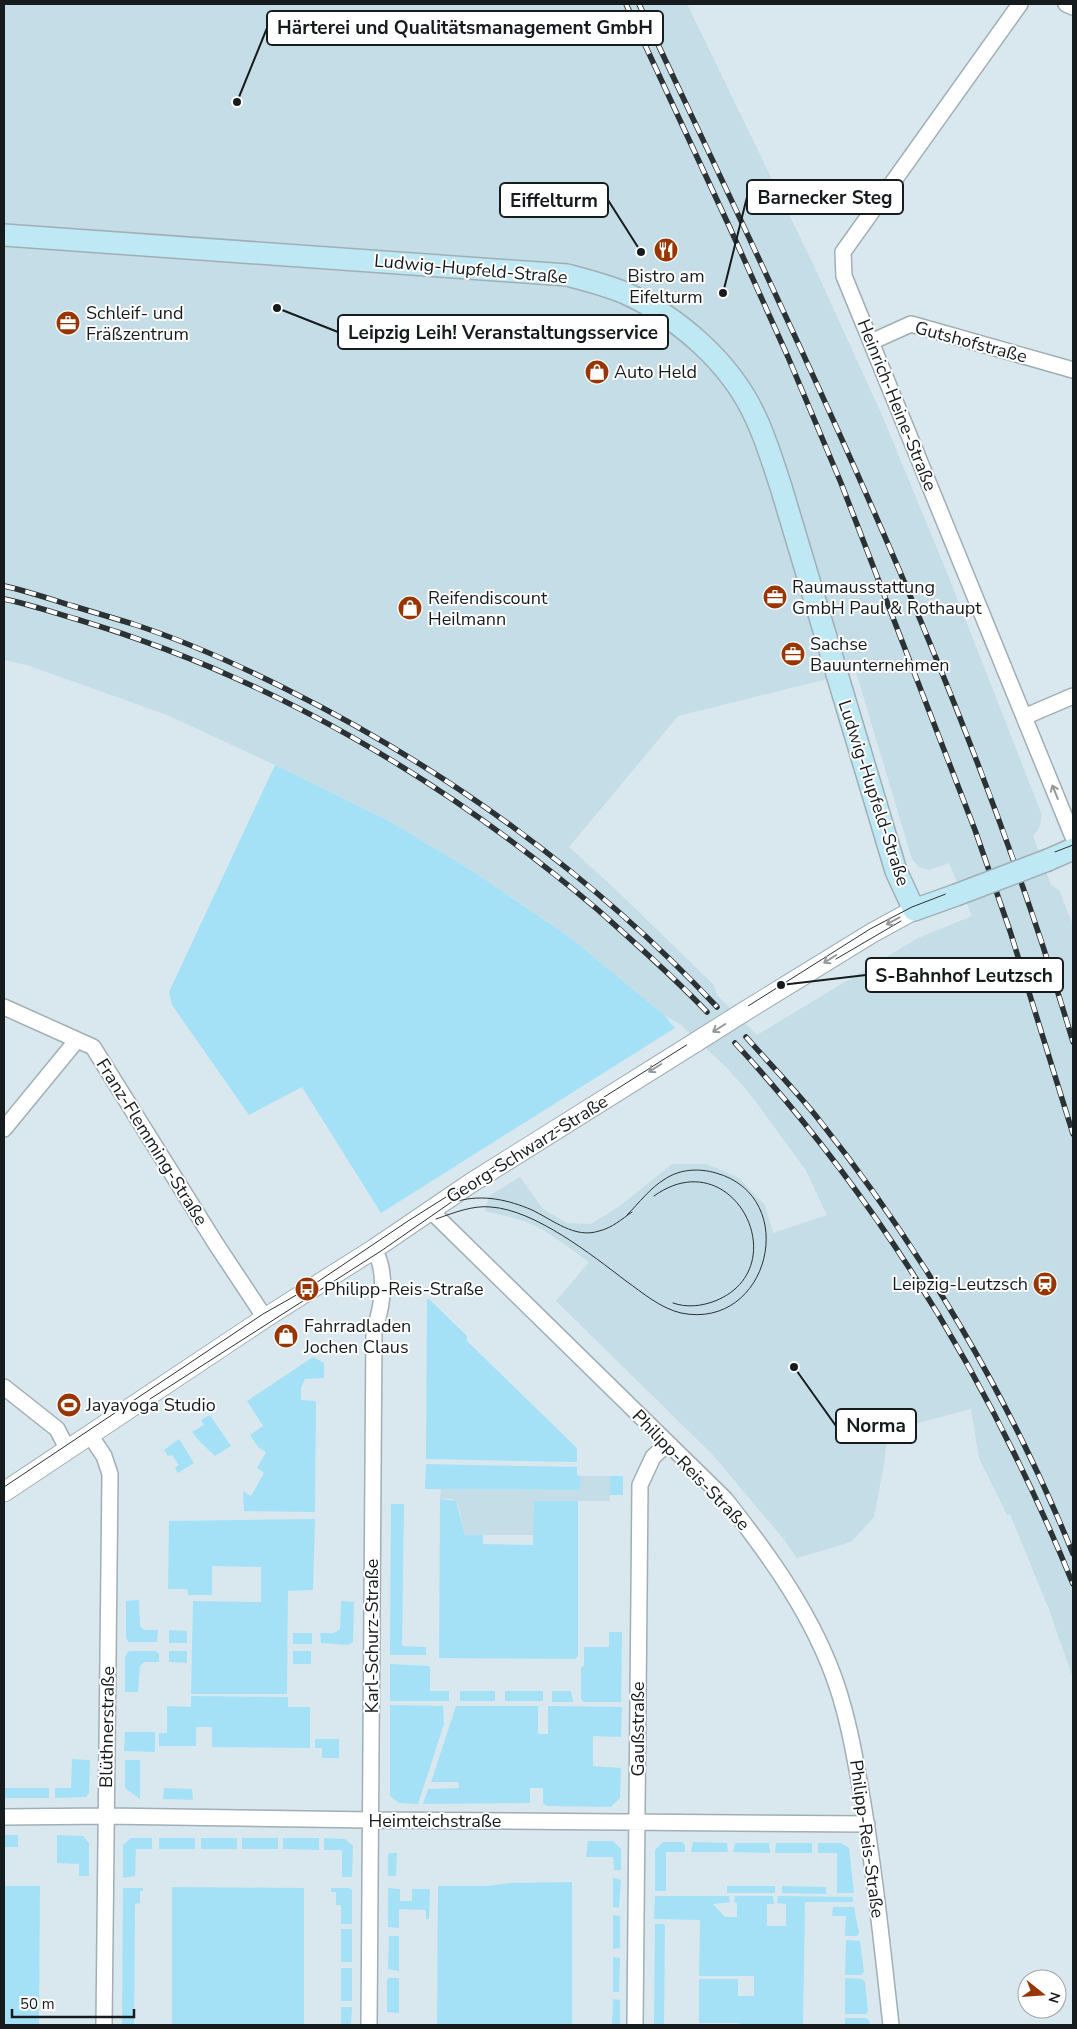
<svg xmlns="http://www.w3.org/2000/svg" width="1077" height="2029" viewBox="0 0 1077 2029" font-family="'Nunito Sans',sans-serif">
<style>
.built{fill:#c5dde6;fill-rule:evenodd}
.green{fill:#a5e1f6}
.lines{fill:none;stroke-linecap:round;stroke-linejoin:round}
.minor-casing{stroke:#a0afb5;stroke-width:18}
.tertiary-casing{stroke:#a0afb5;stroke-width:21}
.secondary-casing{stroke:#a0afb5;stroke-width:24}
.minor{stroke:#fff;stroke-width:15}
.tertiary{stroke:#fff;stroke-width:19}
.secondary{stroke:#bee8f4;stroke-width:21}
.tram{stroke:#2b3235;stroke-width:1}
.rail-casing{stroke:#2b3235;stroke-width:5.5}
.rail{stroke:#fff;stroke-width:4;stroke-dasharray:11;stroke-linecap:butt}
.tertiary-bridge-casing{stroke:#a0afb5;stroke-width:21;stroke-linecap:butt}
.secondary-bridge-casing{stroke:#a0afb5;stroke-width:24;stroke-linecap:butt}
.tertiary-bridge{stroke:#fff;stroke-width:19}
.secondary-bridge{stroke:#bee8f4;stroke-width:21}
.oneway{stroke:#96999a}
.labels{text-anchor:middle;dominant-baseline:central;stroke-width:4;stroke-linejoin:round;paint-order:stroke}
.street-label{font-size:18px;fill:#161c1e;stroke:#fff}
.poi-label{font-size:18px;fill:#161c1e;stroke:#fff;text-anchor:start}
.leader{fill:none;stroke:#161c1e;stroke-width:2}
.callout-dot{fill:#161c1e;stroke:#fff;stroke-width:2}
.callout{fill:#fff;stroke:#161c1e;stroke-width:2}
.callout-label{font-size:19px;text-anchor:middle;font-weight:bold;fill:#161c1e}
</style>
<rect width="100%" height="100%" fill="#d8e8ee"/>
<path class="built" d="M4,4H687L814,266L881,413L948,575L1042,815L1039,828L1033,836L1051,885L1059,890L1073,925V1678L1048,1607L1010,1514L1007,1515L979,1458L971,1409L888,1431L884,1465L874,1517L851,1542L797,1558L782,1537L712,1454L556,1301L589,1262L554,1237L538,1227L521,1220L485,1211L489,1196L520,1177L543,1209L567,1223L591,1224L620,1206L672,1164H707L739,1178L765,1205L773,1233L827,1215L805,1169L750,1094L727,1068L680,1024L665,1016L572,939L474,872L389,821L275,765L167,715L27,665L4,660ZM856,672L912,859L919,867L929,870L949,863L972,916L918,938L757,1035L717,995L714,985L615,889L569,847L678,716Z
M580,1476H610V1501H534V1535H465L458,1505L453,1499H440L441,1489L579,1490Z"/>
<path class="green" d="M275,765L389,821L474,872L572,939L665,1016L675,1028L381,1213L302,1087L249,1115L172,1005L169,992Z
M427,1299H429L467,1336V1341L577,1448V1462L426,1459Z
M313,1357L324,1363V1378L305,1379L301,1388V1400L315,1401L316,1403L315,1512L244,1511L243,1491L251,1496L264,1473L257,1468L266,1452L258,1447L250,1435L263,1426L247,1401Z
M210,1415L231,1446L215,1456C207,1448 199,1442 192,1432L204,1425L201,1420Z
M179,1439L194,1463L178,1473L175,1468L179,1465L172,1455L168,1456L164,1450Z
M426,1464L577,1467V1475L580,1476V1490L425,1489Z
M610,1476H623V1495H610Z
M440,1499L456,1501L465,1535H483V1544L533,1545L534,1501H578V1656L575,1659L439,1658Z
M391,1504H404L402,1646L426,1647V1655H390Z
M315,1519L313,1590L288,1591L287,1694H191L193,1601L261,1602V1567L212,1566V1595H188L187,1589H168L169,1521Z
M139,1600L140,1626L144,1630H158L157,1642H129L126,1638V1601Z
M341,1601L354,1602L353,1642L348,1645L321,1643L320,1633H334L340,1629Z
M169,1630L187,1631V1643H169Z
M609,1632H622L621,1702H584L581,1699V1667L584,1666V1647H609Z
M293,1633H312V1644H293Z
M129,1651H156L159,1654V1662H144L140,1666L138,1692H125V1657Z
M169,1651H187V1663L169,1662Z
M293,1651H311V1664H293Z
M390,1664L430,1666V1691H449V1701H390Z
M460,1691H495V1701H460Z
M505,1691H543V1701H505Z
M552,1691H571L573,1702H552Z
M191,1696L288,1697V1707H310V1748L212,1747V1727H196V1746H159V1733H167V1706L191,1707Z
M390,1705L443,1706L444,1724L418,1804L399,1803L390,1796Z
M456,1706H538V1734H548V1706L622,1707L621,1737L593,1736V1766L621,1768L620,1798L611,1807L547,1806L543,1803V1788H530V1803L423,1804L428,1789L459,1788L458,1782H431Z
M125,1732H155V1752L124,1751Z
M315,1739H339V1758H322V1748H315Z
M72,1759L90,1760L89,1793L86,1797L55,1798V1788H71Z
M125,1760H140V1799L125,1788Z
M4,1788H49V1798H4Z
M164,1788L192,1789L193,1800L163,1799Z
M4,1835H18V1847H4Z
M57,1835L83,1836L89,1843V1876H79V1864L57,1863Z
M131,1838H152V1849H136L135,1876L123,1878V1845Z
M159,1838H195V1849H159Z
M201,1838H237V1849H201Z
M242,1838H278V1849H242Z
M283,1838H319V1850L283,1849Z
M324,1838L345,1839L353,1846L352,1877H342V1850H324Z
M588,1841H613L621,1849V1870H614L613,1857H586Z
M663,1842H682L685,1845V1852H666V1891H655V1850Z
M693,1842L727,1843L728,1852H691Z
M735,1843H769L770,1853L733,1852Z
M776,1843H812V1853H775Z
M818,1843H841L849,1848L854,1893H837V1853H818Z
M390,1853H397L396,1876H388V1855Z
M613,1878L621,1880L619,1908L613,1907Z
M572,1882V2025H437L438,1886H488L509,1883Z
M4,1886H40L39,2025H4Z
M727,1886H775V1893H727Z
M782,1886L826,1887V1894L782,1893Z
M172,1887L304,1888V2025H172Z
M123,1888H143V1891H140V1903L135,1904L134,2025H122Z
M331,1888H349L352,1890V1924H341V1905H336V1892H331Z
M388,1888L400,1889V1901H412V1889H430L429,1919H426V1910L399,1909V1928L388,1927Z
M655,1896H729L730,1902L713,1904L725,1917H737V1903L734,1902L735,1896H773L774,1904H767V1926H786V1904L777,1903L778,1896L853,1897V1902H805L803,2025H740V2023H699V1979H738V1996H754V1976H699L700,1920L654,1919Z
M833,1907H854L859,1933L857,1936H845L846,1916H832Z
M613,1915L620,1916V1948L613,1949Z
M655,1924H664L665,1927L664,2025H654Z
M341,1929H352V1962H341Z
M389,1936H399V1971L388,1969Z
M846,1940L860,1941L864,1972L861,1975H845Z
M613,1957L620,1958L619,1992H613Z
M341,1968H352V2001H341Z
M389,1978H399V2013L387,2012V1980Z
M845,1978L862,1979L865,1982L868,2011L866,2014H845Z
M613,1999L620,2000V2025H612Z
M341,2007H352L351,2025H341Z
M845,2018H866L869,2020L870,2025H845Z"/>
<g class="lines">
<defs>
<path id="minor" d="M1020,4L843,252L844,276L1073,837
M1066,4L1073,7
M871,342L911,324L1073,370
M1024,717L1073,696
M4,1007L93,1047L216,1244L265,1318
M4,1129L77,1040
M431,1211L725,1499C770,1556 814,1617 837,1686C848,1719 854,1752 860,1786C874,1865 882,1945 891,2025
M4,1387L57,1429L68,1450
M90,1435L104,1456L110,1474L104,2025
M4,1817L106,1816L371,1820L867,1824
M369,2025L374,1332C382,1307 388,1273 374,1249
M635,2025L640,1485L653,1457L668,1443"/>
<path id="tertiary" d="M742,1013L872,933L914,910
M4,1492L265,1318L374,1249L471,1183L696,1042"/>
<path id="secondary" d="M4,235L567,275C586,280 606,285 625,293C678,317 730,362 755,416C766,439 773,463 781,487L896,871L914,910L956,895
M1048,860L1073,849"/>
</defs>
<use href="#minor" class="minor-casing"/>
<use href="#tertiary" class="tertiary-casing"/>
<use href="#secondary" class="secondary-casing"/>
<use href="#minor" class="minor"/>
<use href="#tertiary" class="tertiary"/>
<use href="#secondary" class="secondary"/>
<path class="tram" d="M836,959L901,921
M654,1196C733,1139 798,1268 715,1301C702,1306 687,1308 673,1303
M458,1201C483,1194 509,1200 532,1210C553,1220 575,1239 599,1231C612,1228 622,1219 632,1212
M436,1219C453,1213 473,1205 491,1207C535,1210 592,1255 626,1281C643,1293 660,1308 681,1313C769,1331 802,1197 716,1173C699,1168 680,1169 665,1179C650,1188 639,1203 627,1215
M150,1399L381,1251L476,1185
M4,1487L263,1314L307,1289L408,1221L870,929L912,907L1073,845"/>
<defs>
<path id="rail" d="M626,4L730,228L788,357L841,483L975,830L1010,931L1073,1134
M639,4C798,343 966,682 1073,1042
M4,586C27,591 50,599 73,606C93,612 113,618 133,624C185,641 236,664 284,688C445,768 594,876 717,1007
M4,599C28,604 52,612 76,619C269,676 445,780 598,910C635,943 673,976 707,1012
M746,1037C769,1063 794,1089 816,1116C921,1248 1010,1398 1073,1554
M735,1043C881,1201 992,1386 1073,1584"/>
</defs>
<use href="#rail" class="rail-casing"/>
<use href="#rail" class="rail"/>
<defs>
<path id="tertiary-bridge" d="M696,1042L742,1013"/>
<path id="secondary-bridge" d="M956,895L1048,860"/>
</defs>
<use href="#tertiary-bridge" class="tertiary-bridge-casing"/>
<use href="#secondary-bridge" class="secondary-bridge-casing"/>
<use href="#tertiary-bridge" class="tertiary-bridge"/>
<use href="#secondary-bridge" class="secondary-bridge"/>
</g>
<defs><path id="oneway-shaft" d="M-6 0H5M1.5-3L5.5 0L1.5 3" fill="none" stroke-width="1.6" stroke-linecap="round" stroke-linejoin="round" transform="scale(1.25)"/></defs>
<g class="oneway">
<use href="#oneway-shaft" transform="translate(1055 792) rotate(-112)"/>
<use href="#oneway-shaft" transform="translate(893 921) rotate(152)"/>
<use href="#oneway-shaft" transform="translate(830 959) rotate(148)"/>
<use href="#oneway-shaft" transform="translate(719 1028) rotate(148)"/>
<use href="#oneway-shaft" transform="translate(655 1068) rotate(148)"/>
</g>
<defs>
<symbol id="restaurant-disc" viewBox="-11 -11 22 22"><circle r="9.5" fill="#993500" stroke="#fff"/><path d="M-5-6h1v4h1v-4h1v4h1v-4h1v5L-1.5 .5V6h-2V.5L-5-1ZM5-6V6H3V1.5H1.5Q1.5-4 5-6Z" fill="#fff"/></symbol>
<symbol id="office-disc" viewBox="-11 -11 22 22"><circle r="9.5" fill="#993500" stroke="#fff"/><path d="M-6-3h4V-5.5h4V-3h4V5H-6ZM-1-4.5V-3h2v-1.5ZM-6 0V1H6V0Z" fill="#fff"/></symbol>
<symbol id="shop-disc" viewBox="-11 -11 22 22"><circle r="9.5" fill="#993500" stroke="#fff"/><path d="M-5-2.5h2.3a2.7 3.5 0 0 1 5.4 0H5L5.5 6h-11ZM-1.5-2.5h3a1.5 2.3 0 0 0-3 0Z" fill="#fff"/></symbol>
<symbol id="station-disc" viewBox="-11 -11 22 22"><circle r="9.5" fill="#993500" stroke="#fff"/><path d="M-3-6H3Q5-6 5-4V2Q5 4 3 4L4.5 6H3L1.5 4h-3L-3 6H-4.5L-3 4Q-5 4-5 2V-4Q-5-6-3-6ZM-3.5-4v3h7v-3ZM-3.5 1v1.5H-2V1ZM2 1v1.5H3.5V1Z" fill="#fff"/></symbol>
<symbol id="bus-disc" viewBox="-11 -11 22 22"><circle r="9.5" fill="#993500" stroke="#fff"/><path d="M-5-6H5V4H4V6H2V4H-2V6H-4V4H-5ZM-3.5-4V0h7V-4ZM-3.5 1.2v1.5H-2V1.2ZM2 1.2v1.5H3.5V1.2Z" fill="#fff"/></symbol>
<symbol id="stadium-disc" viewBox="-11 -11 22 22"><circle r="9.5" fill="#993500" stroke="#fff"/><path d="M0-5a6.5 5 0 1 0 0 10a6.5 5 0 1 0 0-10ZM-3.5-1.8h7v3.6h-7Z" fill="#fff"/></symbol>
</defs>
<g fill-rule="evenodd">
<use href="#restaurant-disc" x="652" y="236" width="28" height="28"/>
<use href="#office-disc" x="54" y="309" width="28" height="28"/>
<use href="#shop-disc" x="583" y="358" width="28" height="28"/>
<use href="#office-disc" x="761" y="583" width="28" height="28"/>
<use href="#shop-disc" x="396" y="594" width="28" height="28"/>
<use href="#office-disc" x="779" y="640" width="28" height="28"/>
<use href="#station-disc" x="1031" y="1270" width="28" height="28"/>
<use href="#bus-disc" x="293" y="1275" width="28" height="28"/>
<use href="#shop-disc" x="272" y="1322" width="28" height="28"/>
<use href="#stadium-disc" x="55" y="1391" width="28" height="28"/>
</g>
<g class="labels">
<g class="street-label">
<text transform="translate(471 269) rotate(5)">Ludwig-Hupfeld-Straße</text>
<text transform="translate(971 342) rotate(15)">Gutshofstraße</text>
<text transform="translate(897 405) rotate(68)">Heinrich-Heine-Straße</text>
<text transform="translate(874 793) rotate(72)">Ludwig-Hupfeld-Straße</text>
<text transform="translate(152 1142) rotate(58)">Franz-Flemming-Straße</text>
<text transform="translate(527 1149) rotate(-32)">Georg-Schwarz-Straße</text>
<text transform="translate(691 1470) rotate(46)">Philipp-Reis-Straße</text>
<text transform="translate(372 1636) rotate(-90)">Karl-Schurz-Straße</text>
<text transform="translate(107 1727) rotate(-89)">Blüthnerstraße</text>
<text transform="translate(638 1729) rotate(-90)">Gaußstraße</text>
<text x="435" y="1821">Heimteichstraße</text>
<text transform="translate(867 1839) rotate(82)">Philipp-Reis-Straße</text>
</g>
<g class="poi-label">
<text x="666" y="276" text-anchor="middle">Bistro am<tspan x="666" dy="21">Eifelturm</tspan></text>
<text x="86" y="313">Schleif- und<tspan x="86" dy="21">Fräßzentrum</tspan></text>
<text x="614" y="372">Auto Held</text>
<text x="792" y="587">Raumausstattung<tspan x="792" dy="21">GmbH Paul &amp; Rothaupt</tspan></text>
<text x="428" y="598">Reifendiscount<tspan x="428" dy="21">Heilmann</tspan></text>
<text x="810" y="644">Sachse<tspan x="810" dy="21">Bauunternehmen</tspan></text>
<text x="1028" y="1284" text-anchor="end">Leipzig-Leutzsch</text>
<text x="324" y="1289">Philipp-Reis-Straße</text>
<text x="304" y="1326">Fahrradladen<tspan x="304" dy="21">Jochen Claus</tspan></text>
<text x="86" y="1405">Jayayoga Studio</text>
</g>
</g>
<path class="leader" d="M237 102L267 28M723 293L747 197M641 252L608 200M277 308L338 332M781 985L866 975M794 1367L836 1426"/>
<g class="callout-dot">
<circle cx="237" cy="102" r="5"/>
<circle cx="723" cy="293" r="5"/>
<circle cx="641" cy="252" r="5"/>
<circle cx="277" cy="308" r="5"/>
<circle cx="781" cy="985" r="5"/>
<circle cx="794" cy="1367" r="5"/>
</g>
<g class="callout">
<rect x="267" y="11" width="396" height="34" rx="5"/>
<rect x="747" y="180" width="156" height="34" rx="5"/>
<rect x="500" y="183" width="108" height="34" rx="5"/>
<rect x="338" y="315" width="330" height="34" rx="5"/>
<rect x="866" y="958" width="197" height="34" rx="5"/>
<rect x="836" y="1409" width="80" height="34" rx="5"/>
</g>
<g class="callout-label">
<text x="465" y="34">Härterei und Qualitätsmanagement GmbH</text>
<text x="825" y="204">Barnecker Steg</text>
<text x="554" y="207">Eiffelturm</text>
<text x="503" y="339">Leipzig Leih! Veranstaltungsservice</text>
<text x="964" y="982">S-Bahnhof Leutzsch</text>
<text x="876" y="1432">Norma</text>
</g>
<rect width="1077" height="2029" fill="none" stroke="#161c1e" stroke-width="10"/>
<g transform="translate(1042 1994) rotate(107)"><circle r="24" fill="#ffffff" stroke="#a2a4a5"/>
<path d="M0-4L9 19L0 12L-9 19Z" fill="#993500"/>
<text y="-8" font-size="14" font-weight="bold" text-anchor="middle" fill="#161c1e">N</text>
</g>
<path d="M12 2009v8h122v-8" fill="none" stroke="#161c1e" stroke-width="2.5"/>
<text x="20" y="2009" font-size="15" fill="#161c1e" stroke="#ffffff" stroke-width="4" paint-order="stroke">50 m</text>
</svg>
